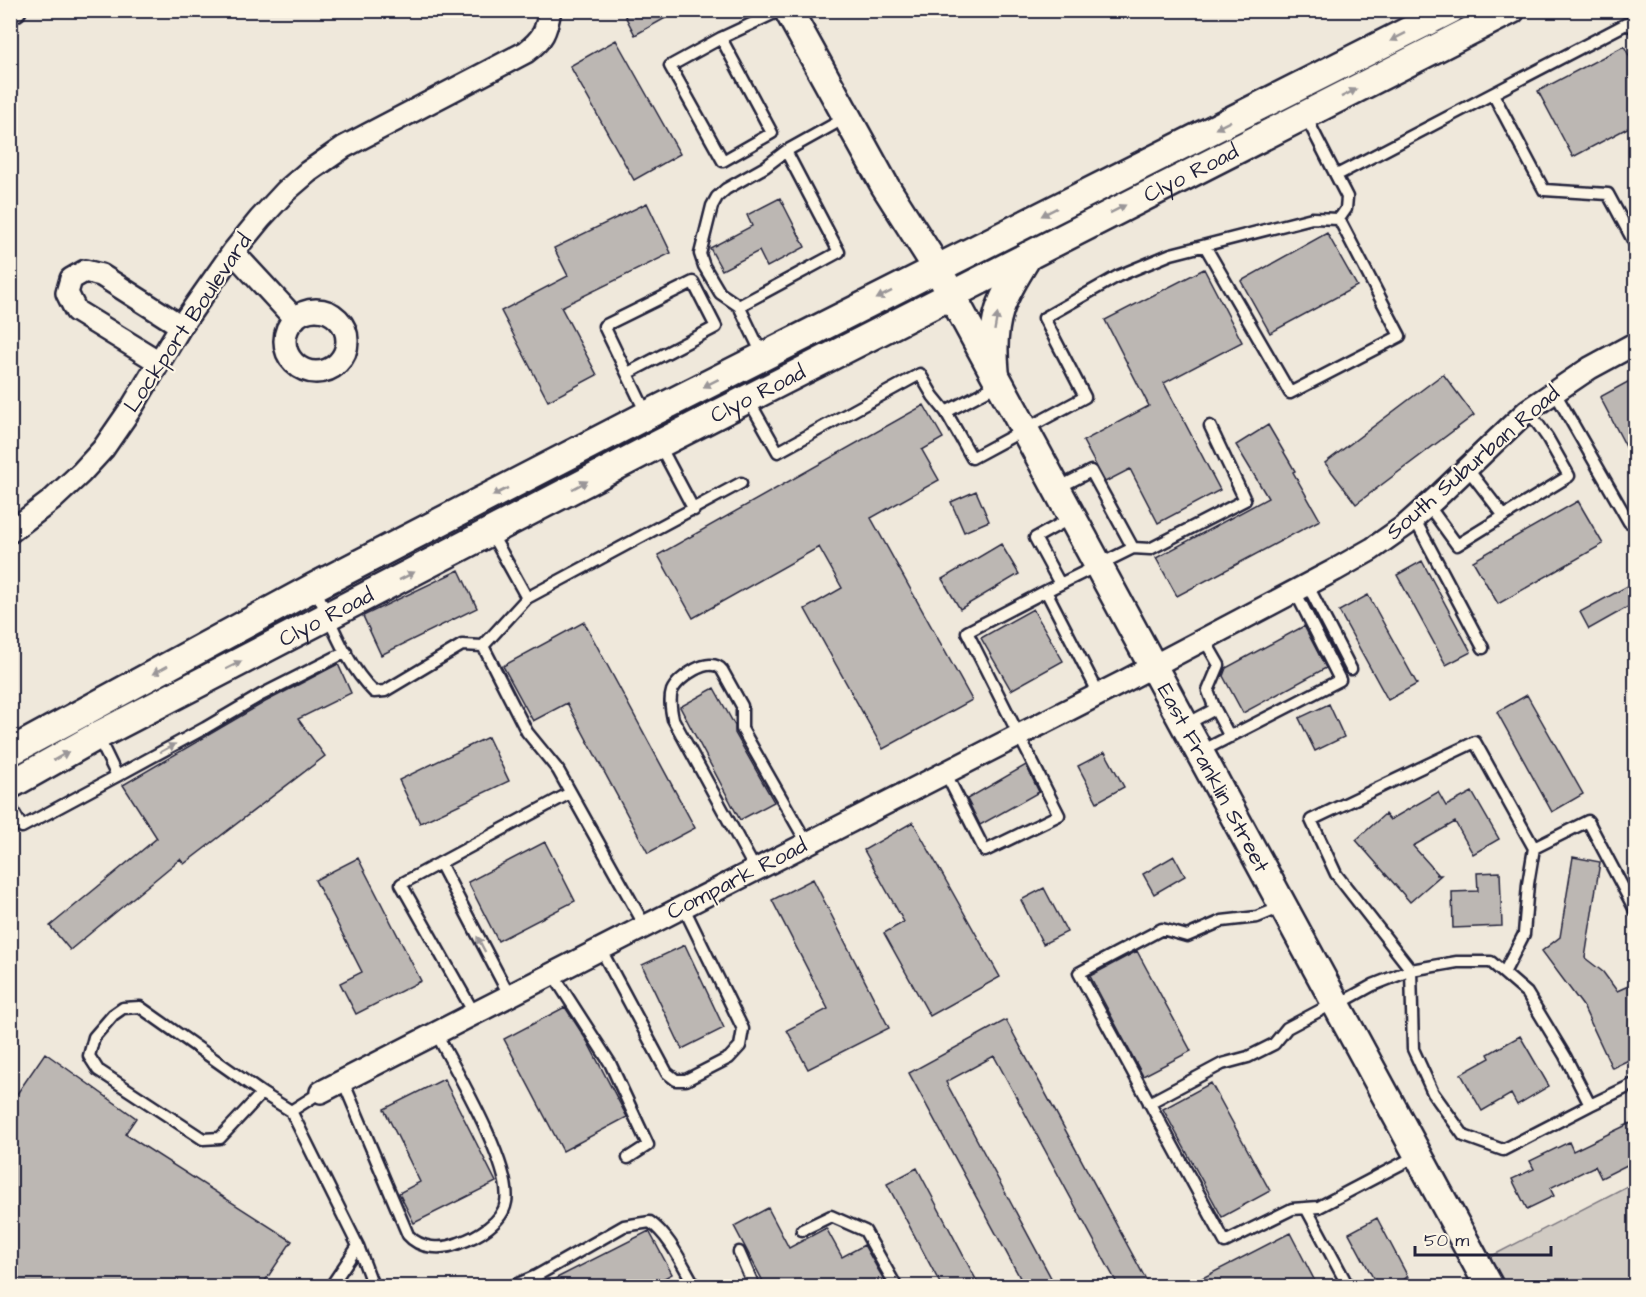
<svg xmlns="http://www.w3.org/2000/svg" width="1646" height="1297" viewBox="0 0 1646 1297" font-family="'Architects Daughter',sans-serif">
<style>
.green{fill:#d1cbc3;stroke:#7a767f;stroke-width:1.5}
.building{fill:#bcb7b3;stroke:#22223b;stroke-width:1.5}
.lines{fill:none;stroke-linecap:round;stroke-linejoin:round}
.service-casing{stroke:#22223b;stroke-width:15}
.minor-casing{stroke:#22223b;stroke-width:26}
.tertiary-casing{stroke:#22223b;stroke-width:32}
.service{stroke:#fcf5e5;stroke-width:10}
.minor{stroke:#fcf5e5;stroke-width:21}
.tertiary{stroke:#fcf5e5;stroke-width:27}
.oneway{fill:#9a9698}
.labels{text-anchor:middle;dominant-baseline:central;stroke-width:4.5;stroke-linejoin:round;paint-order:stroke}
.street-label{font-size:22px;fill:#22223b;stroke:#fcf5e5}
</style>
<rect width="100%" height="100%" fill="#efe8db"/>
<filter id="ink" filterUnits="userSpaceOnUse"><feTurbulence type="fractalNoise" baseFrequency=".0167" numOctaves="2"/><feDisplacementMap in="SourceGraphic" scale="12" xChannelSelector="R" yChannelSelector="G"/><feConvolveMatrix kernelMatrix="1 2 1 2 8 2 1 2 1" color-interpolation-filters="sRGB"/></filter>
<g filter="url(#ink)">
<path class="green" d="M1635,1182V1286H1490L1488,1258Z"/>
<path class="building" d="M622,10H680L635,35Z
M616,40L680,154L634,180L570,66Z
M1624,46L1635,67V124L1573,157L1538,91Z
M780,198L805,247L767,267L759,251L722,270L710,248L752,226L747,215Z
M647,203L671,253L561,307L597,375L548,401L501,311L568,276L554,248Z
M1327,233L1357,286L1270,333L1241,281Z
M1204,269L1242,342L1164,383L1220,490L1158,523L1130,469L1105,482L1083,441L1149,406L1105,320Z
M1443,374L1474,415L1356,504L1325,463Z
M1635,378V464L1600,397Z
M924,405L943,438L922,450L939,480L871,518L972,700L883,749L805,609L842,588L819,547L693,618L658,555Z
M1268,425L1295,471L1293,472L1320,520L1177,596L1156,558L1268,498L1236,445Z
M976,491L989,521L964,532L951,502Z
M1578,501L1603,544L1498,604L1473,561Z
M1001,544L1019,574L960,609L942,579Z
M1422,561L1471,652L1446,665L1397,575Z
M459,570L477,608L381,655L363,616Z
M1635,582V603L1589,629L1580,612Z
M1368,595L1417,684L1388,700L1339,611Z
M1033,609L1063,661L1011,690L981,638Z
M584,622L695,828L648,853L567,703L533,721L503,666Z
M1304,626L1326,668L1243,713L1223,676L1226,668Z
M338,664L351,693L298,719L325,756L184,864L180,859L70,950L50,926L157,838L123,785L265,702Z
M714,688L735,726V733L774,802L740,820L680,707Z
M1527,695L1583,794L1552,812L1497,712Z
M1329,704L1344,737L1315,751L1299,718Z
M488,737L509,781L420,823L399,780Z
M1105,752L1124,787L1097,802L1078,766Z
M1026,765L1039,792L980,825L967,799Z
M1438,792L1446,806L1472,792L1499,839L1473,854L1455,822L1413,846L1438,874L1436,875H1441L1410,902L1356,840L1385,814L1390,820Z
M913,822L1000,977L930,1016L884,933L904,922L864,850Z
M545,842L575,901L498,941L468,882Z
M1174,856L1185,876L1154,894L1143,874Z
M1573,857L1600,862L1585,958L1603,972L1617,991L1635,983V1057L1612,1068L1583,1006L1542,951L1560,937Z
M358,858L421,981L356,1014L340,983L362,972L315,880Z
M1500,872L1502,926L1453,928L1452,892L1478,891L1477,873Z
M813,879L889,1028L808,1069L787,1030L828,1009L772,900Z
M1044,888L1067,932L1043,944L1021,900Z
M685,945L724,1028L682,1049L642,965Z
M1137,951L1191,1051L1143,1076L1090,976Z
M565,1007L587,1041L627,1117L563,1151L504,1039Z
M1006,1020L1150,1287H1119L994,1056L946,1082L1056,1287H1025L909,1073Z
M1520,1036L1549,1086L1517,1105L1511,1094L1482,1111L1461,1074L1490,1058L1488,1054Z
M45,1053L136,1118L125,1134L292,1241L261,1287H10V1104Z
M444,1079L496,1182L414,1223L399,1193L420,1182L384,1109Z
M1211,1083L1270,1191L1222,1217L1163,1109Z
M1635,1121V1161L1601,1178L1595,1166L1550,1188L1554,1196L1527,1209L1512,1179L1534,1169L1530,1161L1569,1142L1573,1151Z
M917,1168L980,1287H942L887,1184Z
M768,1208L789,1248L826,1228L842,1257L864,1245L888,1287H766L734,1226Z
M1377,1218L1408,1277L1389,1287H1378L1349,1233Z
M649,1231L672,1274L648,1287H539Z
M1290,1233L1318,1287H1185Z"/>
<g class="lines">
<defs>
<path id="service" d="M721,38L772,133L723,161L670,66L721,38L781,10
M1493,94L1544,190L1608,194L1636,246
M1337,175L1626,24L1636,28
M1205,246L1290,393L1400,336L1339,219
M739,306L720,293L704,266L700,254L712,206L717,197L726,189L765,167L786,151
M763,356L739,306L839,252L786,151L847,117
M628,373L716,327L693,282L604,326L647,415
M999,384L946,412L972,458L1085,397L1044,318L1118,276L1171,254L1312,218L1339,219L1346,209L1347,197L1305,115
M1554,391L1629,522
M748,399L778,452L920,374L933,396L946,412
M659,444L694,510
M1467,468L1504,516
M1058,488L1091,471L1133,548
M1428,505L1457,545L1569,476L1547,437L1528,410
M1414,518L1483,648
M491,533L527,598L483,646L527,732L558,770L645,926
M1060,584L1035,538L1071,518
M1307,584L1351,669
M315,588C331,622 346,665 374,692L385,691L462,645L483,646
M527,598L741,483
M1099,694L1046,591L1133,548L1150,549L1245,500L1210,426
M1215,709L1230,737
M1185,725L1215,709L1208,691L1219,665L1204,639
M1200,752L1340,680L1295,591
M945,772L985,851L1059,815L967,632L1046,591
M117,776L205,728L261,695L346,652
M10,806L22,827L117,776L97,735
M1534,848L1588,821L1636,912
M440,863L509,995
M755,869L673,719C671,710 669,700 672,691C678,677 710,655 722,670L742,706V729L807,843
M1282,907L1257,917L1222,921L1187,936L1162,929L1079,973L1225,1242L1292,1209L1319,1207L1418,1155
M600,948L667,1073L676,1080H686L729,1058L740,1046L743,1029L683,906
M552,973L610,1063L648,1145L628,1158
M1337,1005L1373,985L1411,970L1457,962H1491L1527,993L1565,1056L1590,1105L1503,1150L1464,1136L1433,1093L1413,1049L1411,970L1336,874L1311,820L1475,742L1534,848L1528,884L1524,934L1504,973
M474,1013L401,884L570,793
M343,1081L408,1235C420,1249 442,1250 459,1243C477,1237 503,1222 506,1202C513,1167 454,1067 436,1033
M321,1092L291,1111L358,1246L373,1286
M262,1093L220,1138L203,1139L98,1070L89,1056L94,1037L113,1015L123,1008L140,1007L262,1093L291,1111
M1149,1103L1222,1064L1248,1057L1274,1044L1287,1028L1334,1003
M1590,1105L1636,1083
M1306,1208L1348,1286
M802,1230L831,1216L865,1231L896,1286
M739,1252L754,1286
M331,1286L358,1246
M513,1286L536,1276L624,1226L650,1222C671,1237 682,1265 695,1286"/>
<path id="minor" d="M10,13L15,10
M233,252L295,319
M285 341a31 31 0 1 1 62 0a31 31 0 1 1-62 0Z
M159,362L76,311L67,293L71,279L85,271L101,275L181,326
M10,532L52,500L81,473L103,449L132,407L181,326L233,252L260,219L286,191L308,172L344,147L526,52C543,39 546,32 550,10
M321,1092L1123,682L1335,570L1372,549L1406,525L1435,499L1528,410L1590,368L1636,343"/>
<g id="tertiary">
<path id="s1" d="M788,10L885,186L937,268L1489,1286"/>
<path d="M995,371C990,318 1001,300 1028,256"/>
<path d="M10,752L314,587L647,415L1450,10"/>
<path id="s2" d="M10,785L97,736L659,444L1511,10"/>
</g>
</defs>
<use href="#service" class="service-casing"/>
<use href="#minor" class="minor-casing"/>
<use href="#tertiary" class="tertiary-casing"/>
<use href="#service" class="service"/>
<use href="#minor" class="minor"/>
<use href="#tertiary" class="tertiary"/>
</g>
<defs><path id="oneway-solid" d="M-6-.8H1V-3.2L6.5 0L1 3.2V.8H-6Z" transform="scale(1.5)"/></defs>
<g class="oneway">
<use href="#oneway-solid" transform="translate(1398 37) rotate(153)"/>
<use href="#oneway-solid" transform="translate(1349 93) rotate(-27)"/>
<use href="#oneway-solid" transform="translate(1223 125) rotate(153)"/>
<use href="#oneway-solid" transform="translate(1118 209) rotate(-27)"/>
<use href="#oneway-solid" transform="translate(1049 212) rotate(153)"/>
<use href="#oneway-solid" transform="translate(884 295) rotate(153)"/>
<use href="#oneway-solid" transform="translate(996 322) rotate(-80)"/>
<use href="#oneway-solid" transform="translate(711 383) rotate(153)"/>
<use href="#oneway-solid" transform="translate(580 485) rotate(-28)"/>
<use href="#oneway-solid" transform="translate(500 492) rotate(153)"/>
<use href="#oneway-solid" transform="translate(407 576) rotate(-27)"/>
<use href="#oneway-solid" transform="translate(234 665) rotate(-27)"/>
<use href="#oneway-solid" transform="translate(160 670) rotate(152)"/>
<use href="#oneway-solid" transform="translate(168 748) rotate(-28)"/>
<use href="#oneway-solid" transform="translate(61 756) rotate(-30)"/>
<use href="#oneway-solid" transform="translate(481 944) rotate(-118)"/>
</g>
</g>
<g class="labels">
<g class="street-label">
<text stroke="none"><textPath href="#s2" startOffset="1330">Clyo Road</textPath></text>
<text transform="translate(188 323) rotate(-56)">Lockport Boulevard</text>
<text stroke="none"><textPath href="#s2" startOffset="844">Clyo Road</textPath></text>
<text transform="translate(1473 463) rotate(-41)">South Suburban Road</text>
<text stroke="none"><textPath href="#s2" startOffset="358">Clyo Road</textPath></text>
<text stroke="none"><textPath href="#s1" startOffset="878">East Franklin Street</textPath></text>
<text transform="translate(737 879) rotate(-27)">Compark Road</text>
</g>
</g>
<rect width="1646" height="1297" fill="none" stroke="#fcf5e5" stroke-width="36"/>
<rect x="18" y="18" width="1610" height="1261" fill="none" stroke="#22223b" stroke-width="2" filter="url(#ink)"/>
<path d="M1415 1246v9h136v-9" fill="none" stroke="#22223b" stroke-width="3"/>
<text x="1424" y="1246" font-size="18" fill="#22223b" stroke="#fcf5e5" stroke-width="4.5" paint-order="stroke">50 m</text>
</svg>
